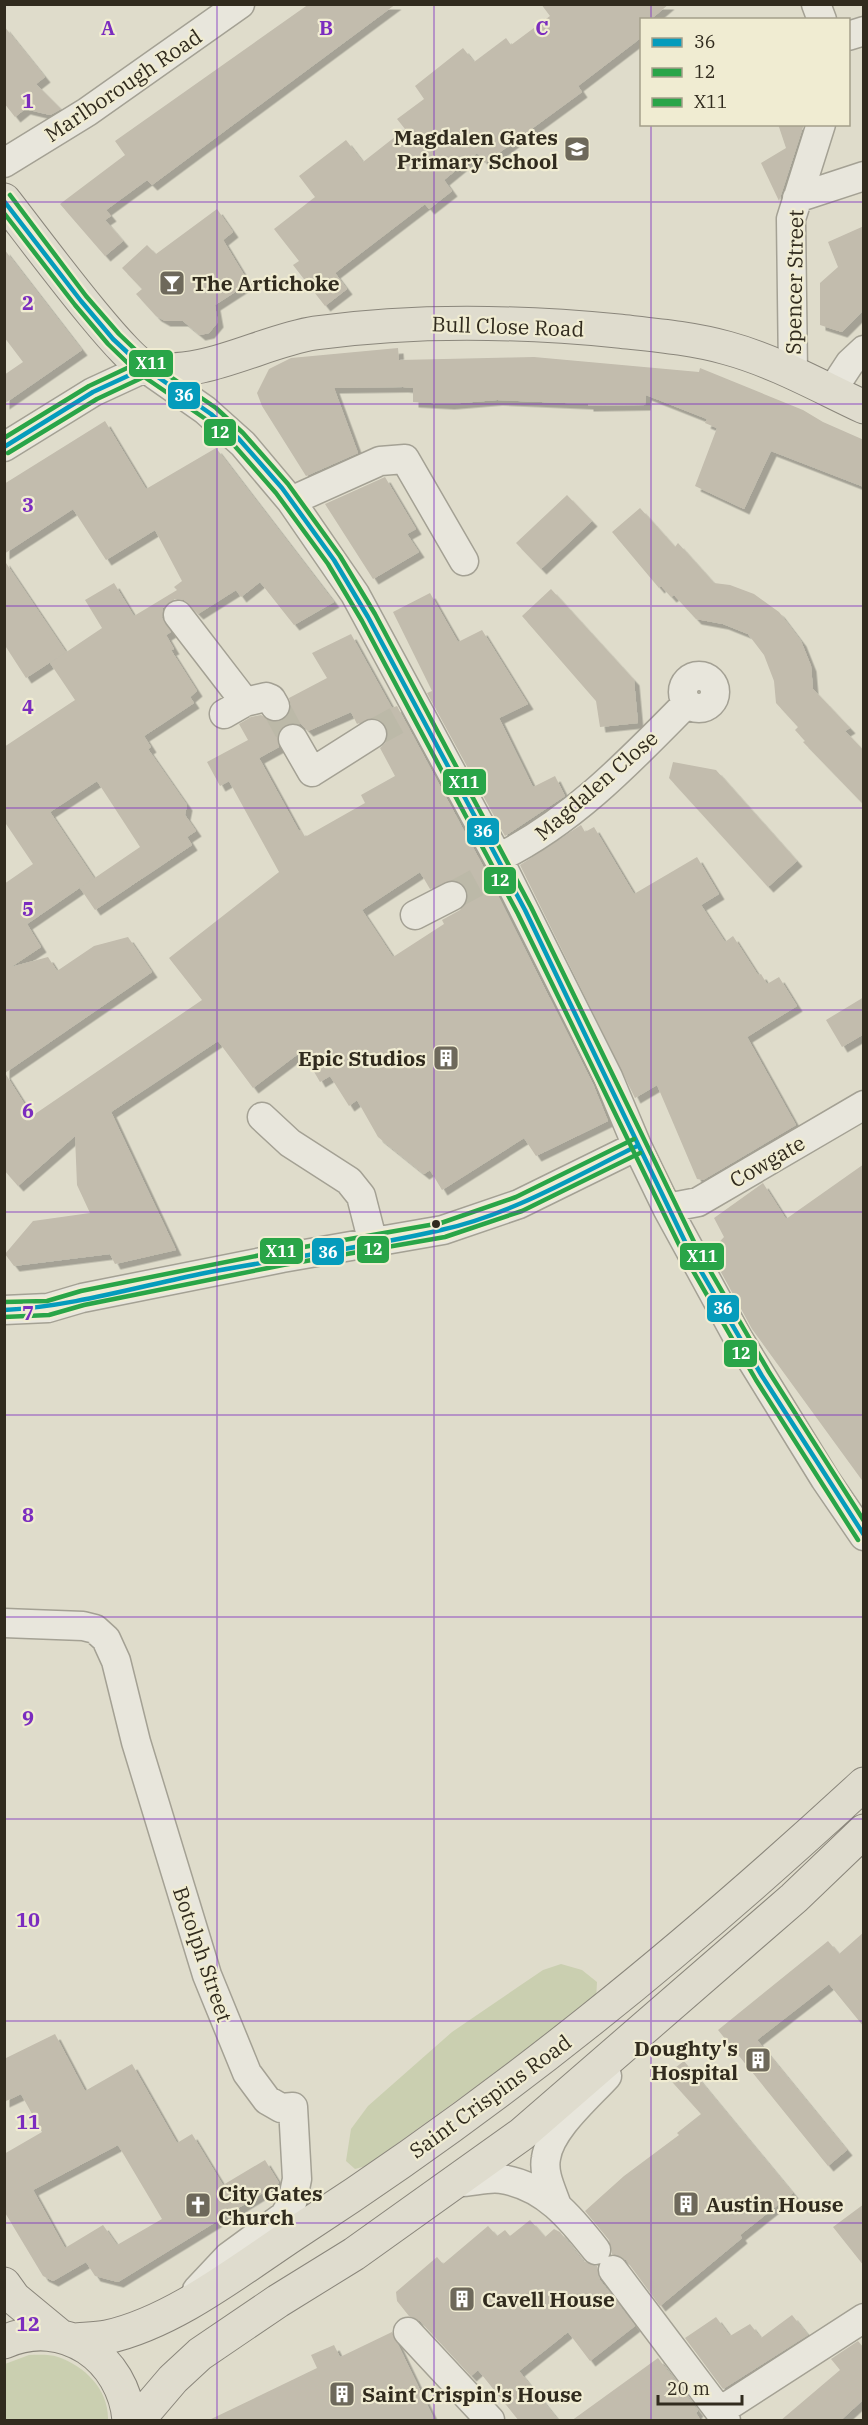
<svg xmlns="http://www.w3.org/2000/svg" width="868" height="2425" viewBox="0 0 868 2425" font-family="'IBM Plex Serif',serif">
<style>
.green{fill:#cacfb0}
.building{fill:#c2bcad;fill-rule:evenodd;filter:url(#shadow)}
.lines{fill:none;stroke-linecap:round;stroke-linejoin:round}
.minor-tunnel{stroke:#bcb9a8;stroke-width:28;stroke-dasharray:28 14;stroke-linecap:butt}
.minor-casing{stroke:#a4a194;stroke-width:31}
.major-casing{stroke:#8a867b;stroke-width:35}
.minor{stroke:#e8e6dc;stroke-width:28}
.major{stroke:#dfdcce;stroke-width:33}
.bus-1-casing{stroke:#f0ecd2;stroke-width:9}
.bus-2-casing{stroke:#f0ecd2;stroke-width:9}
.bus-3-casing{stroke:#f0ecd2;stroke-width:9}
.bus-1{stroke:#059cbc;stroke-width:4.5}
.bus-2{stroke:#29a548;stroke-width:4.5}
.bus-3{stroke:#29a548;stroke-width:4.5}
.grid{fill:none;stroke:#7b2cbf;stroke-width:1.5;stroke-opacity:0.55}
.bus-dot{fill:#312b1e;stroke:#f0ecd2;stroke-width:2}
.labels{text-anchor:middle;dominant-baseline:central;stroke-width:4.5;stroke-linejoin:round;paint-order:stroke}
.street-label{font-size:21px;fill:#312b1e;stroke:#f0ecd2}
.poi-label{font-size:21px;font-weight:bold;fill:#312b1e;stroke:#f0ecd2;text-anchor:start}
.grid-label{font-size:20px;text-anchor:middle;font-weight:bold;fill:#7b2cbf;stroke:#f0ecd2;stroke-width:4.5;stroke-linejoin:round;paint-order:stroke}
.line-badge{stroke:#f0ecd2;stroke-width:2}
.badge-label{font-size:16px;text-anchor:middle;font-weight:bold;fill:#fff}
</style>
<defs>
<filter id="shadow"><feDropShadow dx="5.5" dy="5.5" stdDeviation="0" flood-color="#0004"/></filter>
</defs>
<rect width="100%" height="100%" fill="#dfdccb"/>
<path class="green" d="M561,1964L582,1970L597,1982L596,2000L366,2166L355,2169L346,2161L351,2129L368,2106L452,2032L543,1970Z
M29,2355C38,2355 49,2354 58,2357C85,2366 109,2390 108,2420H5V2364Z"/>
<path class="building" d="M309,4H396L152,185L147,180L106,210L111,216L105,220L123,241L105,256L60,204L125,155L115,141Z
M541,4H669L650,20H642V37L578,86L582,92L485,163L477,153L444,180L452,191L429,209L425,204L335,273L347,289L325,306L293,265L299,261L274,229L315,197L299,176L346,140L363,162L405,129L397,119L424,99L415,86L463,48L474,62L506,38L511,45L550,16Z
M4,26L45,77L36,84L61,109L50,115L25,109L15,117L4,103Z
M778,124H804L779,201L761,163L786,148Z
M217,209L233,232L223,240L249,283L215,305L218,322L209,333L200,335L183,321H165L156,316L136,294L142,289L122,268L147,245L156,254Z
M864,226V310L842,332L820,325V283L838,267L828,242Z
M4,249L82,350L4,404V375L23,362L4,337Z
M398,348L399,360L534,357L699,372L700,368L803,410L823,422L864,440V487L771,451L744,509L695,486L717,428L705,423L707,419L646,395L645,405L588,406V404L497,400L449,404L413,402V388L403,387L334,388L358,453L306,476L262,406L257,393L269,369L291,358Z
M105,421L146,489L216,448L334,602L294,625L260,582L241,597L236,590L198,614L184,600L175,599L163,608L162,618L171,632L166,635L174,649L171,650L197,691L190,697L194,703L144,736L151,747L148,749L187,805L185,815L196,831L187,837L192,845L95,910L80,888L140,847L97,781L50,812L94,878L27,924L41,947L11,967L48,957L57,971L94,946L128,937L152,972L5,1073L32,1116L202,1000L169,958L279,872L229,781L220,786L207,762L248,740L239,724L251,717L261,715L274,722L284,720L291,707L289,698L327,678L312,653L351,634L392,708L397,706L483,866L593,1084L608,1121L536,1156L524,1138L442,1190L430,1170L424,1174L378,1137L357,1100L349,1106L330,1076L320,1082L302,1051L253,1088L218,1041L111,1112L176,1250L115,1264L110,1254L14,1266L5,1254L33,1221L90,1213L77,1185L75,1136L18,1186L4,1170V884L33,864L4,821V747L75,700L50,663L102,628L85,600L114,583L134,616L177,590L174,587L182,581L155,530L106,560L73,509L4,554V484ZM351,712L357,724L372,718L386,725L388,733L387,741L380,748L395,776L361,795L365,803L305,837L301,830L299,831L259,758L279,747L278,731L285,724H301L308,731ZM420,872L430,889L453,880L466,888L468,897L460,910L442,920L444,924L393,957L362,910Z
M385,477L416,529L407,534L419,552L373,579L325,504Z
M567,495L592,521L541,569L516,543Z
M640,508L675,547L678,543L714,583L730,585L754,594L779,612L801,641L811,666L813,689L850,728L845,731L864,751V805L803,742L805,741L795,730L798,727L776,703L774,681L764,655L748,634L723,624L696,619L674,595L671,597L661,586L659,588L612,532Z
M4,560L66,652L26,678L4,644Z
M551,589L634,680L638,723L600,727L596,701L522,616Z
M430,593L458,642L482,630L528,704L499,718L533,787L555,776L565,796L505,836L427,693L432,691L393,612Z
M673,762L716,770L797,861L768,887L669,778Z
M581,825L585,832L594,827L634,894L697,857L719,894L701,905L725,942L733,936L758,975L761,974L767,984L779,977L797,1006L747,1037L796,1125L703,1180L697,1179L657,1085L635,1098L520,865Z
M864,997V1034L842,1047L826,1020Z
M864,1164V1483L752,1329L710,1252L724,1237L714,1218L763,1183L786,1219Z
M864,1932V2027L829,1984L757,2040L847,2150L828,2166L718,2030L828,1941L839,1954Z
M55,2034L85,2091L132,2064L177,2143L192,2134L223,2185L265,2160L279,2183L118,2282L95,2276L86,2262L53,2281L43,2276L4,2211V2154L42,2132L21,2094L4,2102V2059ZM118,2145L162,2219L117,2245L103,2225L65,2248L33,2190Z
M684,2061L793,2193L740,2235L742,2238L660,2306L626,2260L612,2254L609,2240L585,2211L624,2176L679,2135L677,2133L701,2114L666,2075Z
M864,2204V2266L833,2227Z
M530,2220L545,2237L554,2229L560,2232L583,2261L597,2266L600,2280L635,2326L590,2361L568,2332L519,2371L559,2421H519L478,2370L471,2376L420,2321L409,2316L397,2301L396,2292L437,2257L443,2264L488,2226L497,2236L505,2230L510,2236Z
M792,2315L808,2335L723,2389L685,2338L716,2317L730,2336L750,2324L761,2338Z
M392,2332L435,2421H207L317,2368L311,2355L334,2345L340,2357Z
M858,2341L864,2348V2399L840,2421H780L840,2370L831,2359Z
M658,2358L698,2411L696,2413L701,2421H571Z"/>
<g class="lines">
<path class="minor-tunnel" d="M275,706L293,739
M372,734L399,719
M452,896L485,878"/>
<defs>
<path id="minor" d="M816,4L822,20
M848,36L864,31
M4,163L87,112L240,4
M797,198L864,176
M793,372L791,219L821,124
M831,392L850,363L864,350
M4,447L93,392L145,368L205,410L243,444L291,501L355,594L498,858L608,1077L637,1146L667,1208L738,1338L825,1479L864,1536
M291,501L380,461L405,459L464,561
M178,615L245,702L266,697L271,699L275,706
M683 692a16 16 0 1 1 32 0a16 16 0 1 1-32 0Z
M224,714L245,702
M293,739L312,772L372,734
M498,858C572,822 630,761 687,703
M415,915L452,896
M262,1117L290,1143L349,1181L361,1196L373,1243
M667,1208L698,1202L864,1105
M4,1310L48,1308L82,1298L282,1258L443,1230L519,1204L637,1146
M4,1623L83,1626L95,1629L106,1639L116,1661L136,1742L207,1975L247,2073L267,2100L281,2108L293,2107L297,2179L292,2203L284,2216L228,2257L197,2290
M459,2182C472,2182 488,2177 501,2179C544,2185 571,2218 596,2250
M556,2203C551,2189 543,2173 546,2158C550,2129 588,2097 607,2076
M613,2270L726,2420
M408,2332L490,2420
M720,2411L864,2318"/>
<path id="major" d="M4,200C24,225 126,364 147,368C203,379 262,341 315,333C417,319 516,321 618,331C654,335 691,338 727,348C775,361 819,386 864,407
M4,2284L14,2298L60,2336
M73,2340C84,2339 97,2339 107,2337C175,2322 242,2268 300,2230C504,2098 685,1949 864,1784
M4,2342C64,2315 124,2359 129,2420
M138,2420L173,2379L200,2354L278,2301L354,2254L522,2134L794,1898L864,1831"/>
</defs>
<use href="#minor" class="minor-casing"/>
<use href="#major" class="major-casing"/>
<use href="#minor" class="minor"/>
<use href="#major" class="major"/>
<defs>
<path id="bus-1" d="M4,201L81,301L113,339L142,366L211,414L238,438L282,488L334,560L368,617L525,910L691,1254L762,1376L864,1535
M4,447L93,392L145,368
M4,1310C70,1307 140,1286 205,1273C283,1258 364,1248 441,1230C510,1215 574,1177 637,1146"/>
<path id="bus-2" d="M4,213L75,305L108,344L137,372L207,420L233,444L276,493L328,564L362,621L518,914L685,1257L756,1380L858,1540
M8,453L97,399L148,375
M4,1317L49,1315L84,1305L283,1265L445,1237L522,1211L640,1153"/>
<path id="bus-3" d="M10,195L86,296L119,334L146,360L216,408L243,433L288,484L340,556L375,614L531,907L698,1250L769,1372L864,1521
M4,438L89,386L142,361
M4,1302L47,1301L81,1291L281,1251L441,1223L516,1197L634,1139"/>
</defs>
<use href="#bus-1" class="bus-1-casing"/>
<use href="#bus-2" class="bus-2-casing"/>
<use href="#bus-3" class="bus-3-casing"/>
<use href="#bus-1" class="bus-1"/>
<use href="#bus-2" class="bus-2"/>
<use href="#bus-3" class="bus-3"/>
</g>
<path class="grid" d="M217,4V2420M434,4V2420M651,4V20M651,124V2420M4,202H864M4,404H864M4,606H864M4,808H864M4,1010H864M4,1212H864M4,1415H864M4,1617H864M4,1819H864M4,2021H864M4,2223H864"/>
<defs>
<symbol id="school-square" viewBox="-11 -11 22 22"><rect x="-9" y="-9" width="18" height="18" rx="4" fill="#6e695b" stroke="#f0ecd2"/><path d="M0-5L7-2L0 1L-7-2ZM-4 1L0 2.5L4 1V4Q0 6-4 4Z" fill="#fff"/></symbol>
<symbol id="bar-square" viewBox="-11 -11 22 22"><rect x="-9" y="-9" width="18" height="18" rx="4" fill="#6e695b" stroke="#f0ecd2"/><path d="M-6-5H6L.8 .8V4.5H3.5V6h-7V4.5H-.8V.8Z" fill="#fff"/></symbol>
<symbol id="building-square" viewBox="-11 -11 22 22"><rect x="-9" y="-9" width="18" height="18" rx="4" fill="#6e695b" stroke="#f0ecd2"/><path d="M-4-6H4V6H1V3H-1V6H-4ZM-2.5-4.3h1.7v1.8h-1.7ZM.8-4.3h1.7v1.8H.8ZM-2.5-1h1.7V.8h-1.7ZM.8-1h1.7V.8H.8Z" fill="#fff"/></symbol>
<symbol id="church-square" viewBox="-11 -11 22 22"><rect x="-9" y="-9" width="18" height="18" rx="4" fill="#6e695b" stroke="#f0ecd2"/><path d="M-1.2-6h2.4v3.5h3.3v2.4h-3.3V6h-2.4V-.1h-3.3v-2.4h3.3Z" fill="#fff"/></symbol>
</defs>
<g fill-rule="evenodd">
<use href="#school-square" x="562" y="134" width="30" height="30"/>
<use href="#bar-square" x="157" y="268" width="30" height="30"/>
<use href="#building-square" x="431" y="1043" width="30" height="30"/>
<use href="#building-square" x="743" y="2045" width="30" height="30"/>
<use href="#building-square" x="671" y="2189" width="30" height="30"/>
<use href="#church-square" x="183" y="2190" width="30" height="30"/>
<use href="#building-square" x="447" y="2284" width="30" height="30"/>
<use href="#building-square" x="327" y="2379" width="30" height="30"/>
</g>
<circle class="bus-dot" cx="436" cy="1224" r="5"/>
<g class="labels">
<g class="street-label">
<text transform="translate(123 85) rotate(-34)">Marlborough Road</text>
<text transform="translate(794 282) rotate(-89)">Spencer Street</text>
<text transform="translate(508 326) rotate(2)">Bull Close Road</text>
<text transform="translate(596 785) rotate(-41)">Magdalen Close</text>
<text transform="translate(767 1161) rotate(-30)">Cowgate</text>
<text transform="translate(203 1954) rotate(71)">Botolph Street</text>
<text transform="translate(490 2096) rotate(-36)">Saint Crispins Road</text>
</g>
<g class="poi-label">
<text x="558" y="137" text-anchor="end">Magdalen Gates<tspan x="558" dy="24">Primary School</tspan></text>
<text x="192" y="283">The Artichoke</text>
<text x="426" y="1058" text-anchor="end">Epic Studios</text>
<text x="738" y="2048" text-anchor="end">Doughty's<tspan x="738" dy="24">Hospital</tspan></text>
<text x="218" y="2193">City Gates<tspan x="218" dy="24">Church</tspan></text>
<text x="706" y="2204">Austin House</text>
<text x="482" y="2299">Cavell House</text>
<text x="362" y="2394">Saint Crispin's House</text>
</g>
</g>
<g class="grid-label">
<text x="108" y="35">A</text>
<text x="326" y="35">B</text>
<text x="542" y="35">C</text>
<text x="28" y="108">1</text>
<text x="28" y="310">2</text>
<text x="28" y="512">3</text>
<text x="28" y="714">4</text>
<text x="28" y="916">5</text>
<text x="28" y="1118">6</text>
<text x="28" y="1320">7</text>
<text x="28" y="1522">8</text>
<text x="28" y="1725">9</text>
<text x="28" y="1927">10</text>
<text x="28" y="2129">11</text>
<text x="28" y="2331">12</text>
</g>
<g class="line-badge">
<rect x="128" y="349" width="46" height="29" rx="6" fill="#29a548"/>
<rect x="167" y="381" width="34" height="29" rx="6" fill="#059cbc"/>
<rect x="203" y="418" width="34" height="29" rx="6" fill="#29a548"/>
<rect x="442" y="768" width="45" height="28" rx="6" fill="#29a548"/>
<rect x="466" y="817" width="34" height="29" rx="6" fill="#059cbc"/>
<rect x="483" y="866" width="34" height="29" rx="6" fill="#29a548"/>
<rect x="356" y="1235" width="34" height="29" rx="6" fill="#29a548"/>
<rect x="259" y="1237" width="45" height="28" rx="6" fill="#29a548"/>
<rect x="311" y="1237" width="34" height="29" rx="6" fill="#059cbc"/>
<rect x="679" y="1242" width="46" height="29" rx="6" fill="#29a548"/>
<rect x="706" y="1294" width="34" height="29" rx="6" fill="#059cbc"/>
<rect x="723" y="1339" width="35" height="29" rx="6" fill="#29a548"/>
</g>
<g class="badge-label">
<text x="151" y="369">X11</text>
<text x="184" y="401">36</text>
<text x="220" y="438">12</text>
<text x="464" y="788">X11</text>
<text x="483" y="837">36</text>
<text x="500" y="886">12</text>
<text x="373" y="1255">12</text>
<text x="281" y="1257">X11</text>
<text x="328" y="1258">36</text>
<text x="702" y="1262">X11</text>
<text x="723" y="1314">36</text>
<text x="741" y="1359">12</text>
</g>
<rect width="868" height="2425" fill="none" stroke="#312b1e" stroke-width="12"/>
<rect x="640" y="18" width="210" height="108" fill="#f0ecd2" stroke="#a49f8a" stroke-width="1.5"/>
<rect x="652" y="38" width="30" height="9" fill="#059cbc" stroke="#a49f8a" stroke-width="1.5"/>
<text x="694" y="48" font-size="18" fill="#312b1e">36</text>
<rect x="652" y="68" width="30" height="9" fill="#29a548" stroke="#a49f8a" stroke-width="1.5"/>
<text x="694" y="78" font-size="18" fill="#312b1e">12</text>
<rect x="652" y="98" width="30" height="9" fill="#29a548" stroke="#a49f8a" stroke-width="1.5"/>
<text x="694" y="108" font-size="18" fill="#312b1e">X11</text>
<path d="M658 2395v9h84v-9" fill="none" stroke="#312b1e" stroke-width="3"/>
<text x="667" y="2395" font-size="18" fill="#312b1e" stroke="#f0ecd2" stroke-width="4.5" paint-order="stroke">20 m</text>
</svg>
